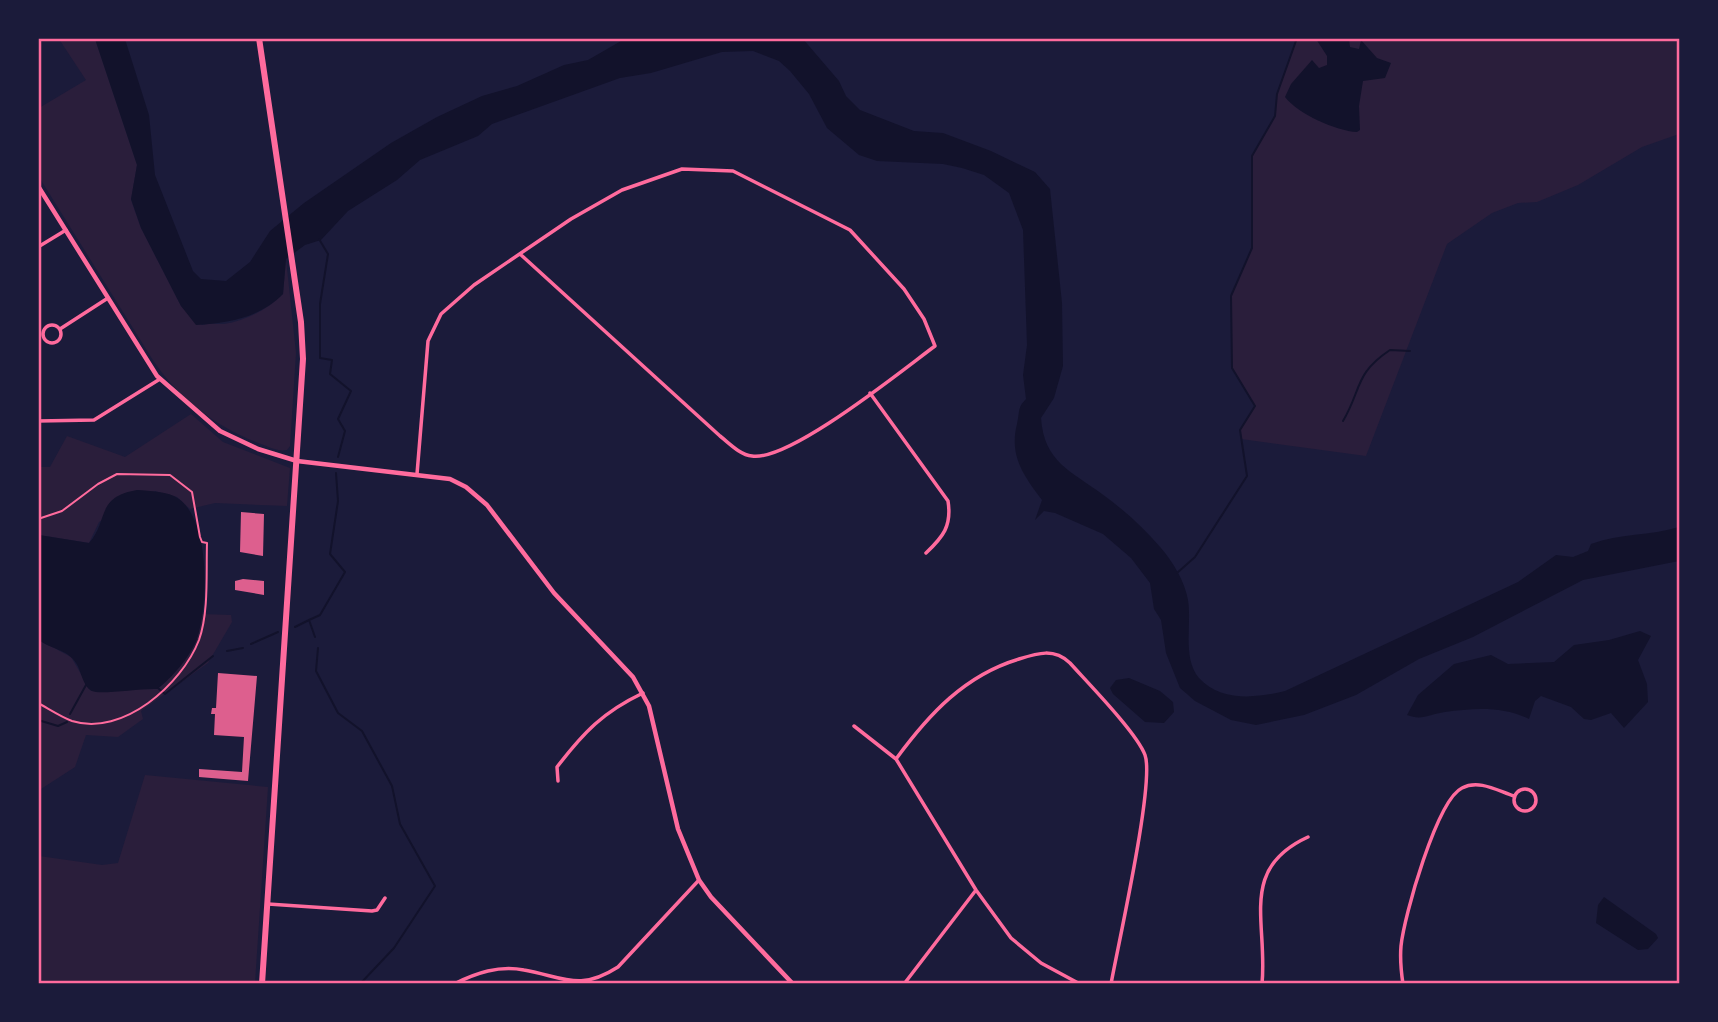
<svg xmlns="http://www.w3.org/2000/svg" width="1718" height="1022" viewBox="0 0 1718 1022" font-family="Rubik,sans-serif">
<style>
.green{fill:#2a1e3b}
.water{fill:#12122b}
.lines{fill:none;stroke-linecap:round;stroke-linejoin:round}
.stream{stroke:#12122b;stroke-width:2}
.building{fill:#dd5f8e}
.path{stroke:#ff6b9d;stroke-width:2}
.minor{stroke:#ff6b9d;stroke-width:3.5}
.tertiary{stroke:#ff6b9d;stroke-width:4.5}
.primary{stroke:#ff6b9d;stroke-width:6}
.neatline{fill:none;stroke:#ff6b9d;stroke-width:2.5}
</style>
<rect width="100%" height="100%" fill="#1b1b3a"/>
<path class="green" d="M59,39H95L137,165L131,200L141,228L181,306L202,325C210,323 216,324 224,324C246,321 268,309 283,294L286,259L296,353L290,446L287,450C278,452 270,447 261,444C216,427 177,398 151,357L39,177V108L86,80Z
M1297,39H1679V134L1642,147L1578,185L1537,202L1518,203L1492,213L1447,244L1366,456L1241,439L1240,430L1255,406L1232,368L1231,296L1252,248V156L1275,116L1277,94Z
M191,414L223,442L290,468L287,506L215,503L190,509L177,497L155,491L99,522L89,543L39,535L38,467H50L67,436L125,457Z
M201,614L231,615L232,622L208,663L141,711L143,719L118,737L86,735L75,767L41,789L39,810L38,636L39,640L71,657L91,691L160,687C183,661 196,650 201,614Z
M145,775L268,787L255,983H39V856L102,865L118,863Z"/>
<path class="water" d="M95,39H125L149,115L155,175L193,271L201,279L226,281L250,262L270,231L304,203L391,143L437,117L482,96L517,86L564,65L588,60L621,41L635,39H803L839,81L846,96L860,110L914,131L943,133L991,151L1035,172L1050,189L1062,303L1063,366L1054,398L1041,418C1044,462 1071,471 1102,494C1123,509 1144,528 1161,548C1173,562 1185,582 1188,600C1192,624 1182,658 1199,678C1221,702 1257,698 1285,691L1518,582L1556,555L1573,557L1588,551L1591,544C1620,533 1650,536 1679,527V561L1583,580L1473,637L1419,659L1356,695L1304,715L1256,725L1231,720L1195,701L1180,688L1166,653L1161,620L1154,609L1150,583L1131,558L1103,534L1055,513L1044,511L1035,520L1042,500C1023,475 1009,455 1017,424C1020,412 1017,408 1026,399L1023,375L1027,345L1023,230L1009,193L984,175L962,168L943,164L877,161L859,155L827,128L809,94L790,71L779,61L753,51L722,52L651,73L620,78L492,124L478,136L420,160L397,180L348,211L321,240L305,245L286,259L283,294C259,318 228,323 196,325L181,306L141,228L131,199L137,165Z
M1316,39H1349L1350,47L1359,49L1361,40L1377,58L1391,63L1385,78L1363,81L1359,106L1360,130L1357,132C1336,131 1298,114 1285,97L1291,84L1312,60L1319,68L1327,65V56Z
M137,490C150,491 168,491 179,499C211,523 208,605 197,639C191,656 171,679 157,689C142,688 100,695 92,691C83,687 81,670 76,663C67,649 50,649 39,640V535L89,543C109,521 95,497 137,490Z
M1640,631L1651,636L1638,660L1647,684L1648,702L1624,728L1611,713L1591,720L1584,719L1571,707L1541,696L1535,701L1529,719C1503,706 1474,708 1445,712C1430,714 1422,721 1407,715L1418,695L1454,664L1491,655L1508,664L1554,662L1574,645L1609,640Z
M1129,678L1160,691L1173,702L1174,712L1164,723L1145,722L1113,694L1110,688L1116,680Z
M1604,897L1656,934L1658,938L1648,949L1638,950L1596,923L1598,905Z"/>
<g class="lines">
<path class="stream" d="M319,239L328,254L320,304V358L332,360L330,374L351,391L338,419L345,431L338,457
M1343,421C1362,389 1354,374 1390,350L1410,351
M1177,573L1195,557L1247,476L1240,430L1255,406L1232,368L1231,296L1252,248V156L1275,116L1277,94L1297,38
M295,627L309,620
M315,637L309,620L320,615L345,572L330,554L338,501L336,473
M251,644L278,632
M318,648L316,671L338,713L362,731L392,786L400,824L435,886L394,948L360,984
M227,651L243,648
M158,688L165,694L213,656
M70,714L86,685
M38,720L58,726L67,722"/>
</g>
<path class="building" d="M241,512L264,514L263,556L240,552Z
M243,579L264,581V595L235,590V581Z
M218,673L257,676L248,781L199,777V769L242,772L244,737L214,735L215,714H211L212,708H216Z"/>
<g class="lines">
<path class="path" d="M38,519L62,511L98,484L117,474L170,475L192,492L200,537L202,542L207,543C206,573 209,612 199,640C182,684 123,737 72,721C61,717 49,709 38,703"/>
<path class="minor" d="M38,247L66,230
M43 334a9 9 0 1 1 18 0a9 9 0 1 1-18 0Z
M60,329L108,298
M870,393L948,501C952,526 943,537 926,553
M38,421L94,420L160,379
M417,474L428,341L441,314L474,285L571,219L622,190L682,169L733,171L850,230L904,289L924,319L935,346C901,371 789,462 752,456C740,455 729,443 720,436L520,254
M854,726L896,759L976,890L1011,938L1041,963L1080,984
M896,759C929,714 965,675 1019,659C1038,653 1054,648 1070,663C1087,682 1137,733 1145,755C1155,782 1118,945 1111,984
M558,781L557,767C584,732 603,712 643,693
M1514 800a11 11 0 1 1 22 0a11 11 0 1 1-22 0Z
M268,904L372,911L377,910L385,898
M454,984C476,973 499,965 524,970C564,977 579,992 618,967L699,880
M904,984L976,890
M1262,984C1268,922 1238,869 1308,837
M1403,984C1401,971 1400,958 1401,946C1404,916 1437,800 1462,788C1479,779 1498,791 1514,796"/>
<path class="tertiary" d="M38,186L157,376L220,431L258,449L297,461L450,479L466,487L487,505L554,593L633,677L649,706L678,829L699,880L711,897L793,984"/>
<path class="primary" d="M259,38L301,322L303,359L262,984"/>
</g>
<rect width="1718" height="1022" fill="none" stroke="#1b1b3a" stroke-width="80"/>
<rect x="40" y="40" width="1638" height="942" class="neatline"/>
</svg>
